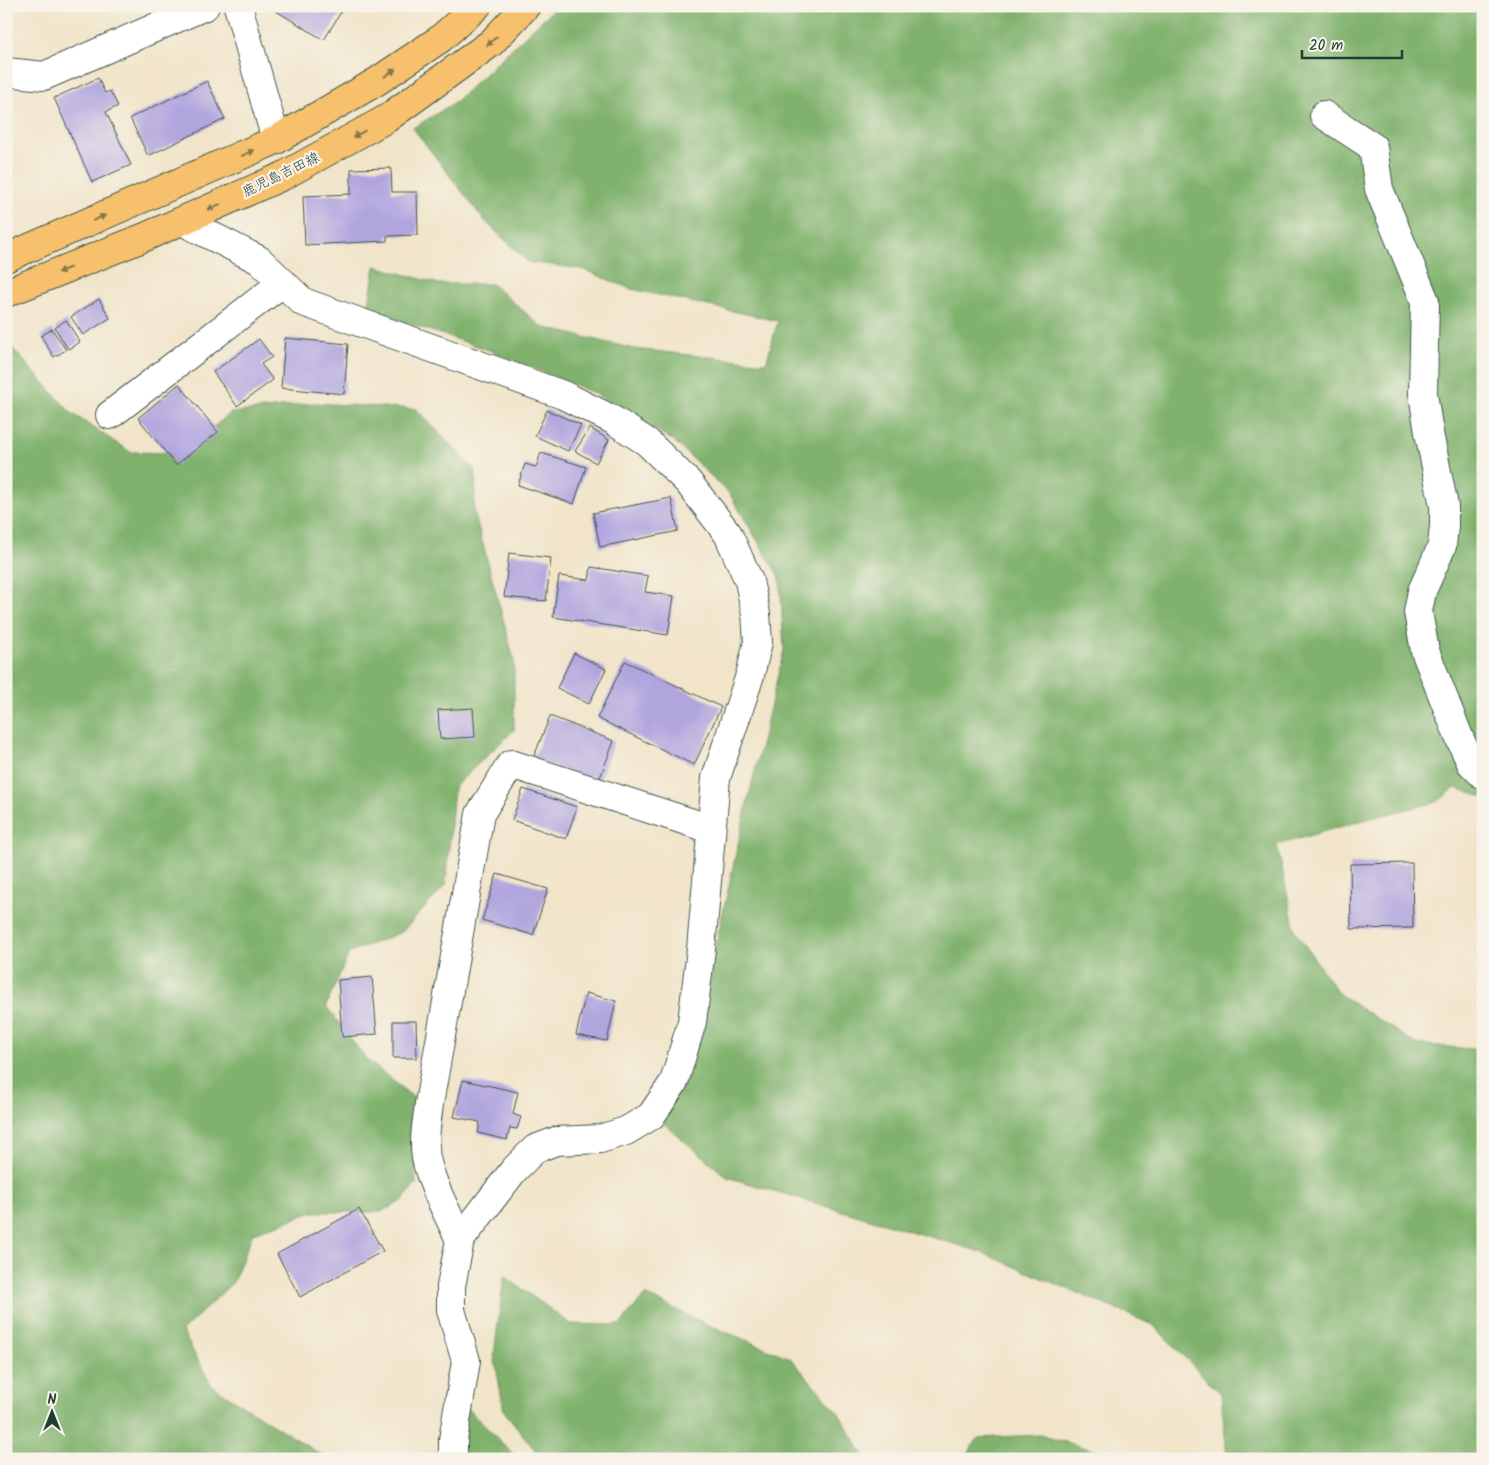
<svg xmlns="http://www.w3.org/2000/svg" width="1489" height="1465" viewBox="0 0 1489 1465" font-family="Kalam,'Klee One',sans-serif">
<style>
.forest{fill:#80b26d;stroke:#507850}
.building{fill:#b1a5de}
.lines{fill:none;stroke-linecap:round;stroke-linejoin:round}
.minor-casing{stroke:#3e564a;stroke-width:30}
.major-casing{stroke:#3e564a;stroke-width:30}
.minor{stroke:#fff;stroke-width:28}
.major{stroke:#f7c06c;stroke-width:28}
.oneway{fill:#80784d}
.labels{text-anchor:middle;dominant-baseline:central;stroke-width:4.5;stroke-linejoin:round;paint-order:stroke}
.street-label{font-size:14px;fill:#1f3d34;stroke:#f7f3e8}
</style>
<rect width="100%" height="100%" fill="#f7f3e8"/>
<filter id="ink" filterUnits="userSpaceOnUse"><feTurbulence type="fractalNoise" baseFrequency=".02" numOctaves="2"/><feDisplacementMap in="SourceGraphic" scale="10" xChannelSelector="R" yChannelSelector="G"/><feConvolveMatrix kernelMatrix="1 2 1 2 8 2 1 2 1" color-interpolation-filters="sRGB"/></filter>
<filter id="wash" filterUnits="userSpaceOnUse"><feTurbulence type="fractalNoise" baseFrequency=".0096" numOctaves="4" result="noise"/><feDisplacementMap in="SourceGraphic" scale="20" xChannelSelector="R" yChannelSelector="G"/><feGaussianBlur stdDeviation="1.12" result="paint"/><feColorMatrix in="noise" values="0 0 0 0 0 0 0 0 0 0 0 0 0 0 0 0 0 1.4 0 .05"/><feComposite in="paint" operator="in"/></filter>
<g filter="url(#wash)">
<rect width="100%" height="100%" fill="#f1e4c9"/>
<path class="forest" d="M557,6H1483V797L1455,788L1437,802L1360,821L1277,845L1295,931L1339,994L1416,1044L1483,1050V1459H1172L1227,1456L1221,1394L1153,1325L978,1251L727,1177L663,1123L695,1040L746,808L784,650L780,578L729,493L674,441L594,393L492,351L368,310L375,266L439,284H492L542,327L634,349L766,363L778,321L631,289L582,269L528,262L484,220L413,128L454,103Z
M6,341L70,412L130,452L181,453L231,413L314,403L416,409L476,471L474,511L514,660V730L454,787L446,885L402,932L349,953L326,1006L366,1059L419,1102L415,1160L416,1184L402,1201L381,1212H313L253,1233L233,1282L182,1331L212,1386L328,1459H6Z
M504,1276L571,1324L620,1325L645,1295L704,1323L790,1358L838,1412L866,1459H542L504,1411L494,1355Z
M445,1386L518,1459H441Z
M1039,1435L1127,1459H965L978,1438Z"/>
<g id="blocks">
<path class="building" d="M268,6H336L342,10L324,40Z
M98,78L105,93L110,91L118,106L106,112L131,165L92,182L54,98Z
M207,81L225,119L148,156L130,118Z
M391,168L392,192H417L418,235L387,236V241L305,245L303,196L351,194V169Z
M99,299L110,318L83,335L71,317Z
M66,320L80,342L68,349L55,328Z
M52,329L66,350L54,357L41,336Z
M285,338L348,344L344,394L281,388Z
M259,339L272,357L261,364L273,380L237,406L213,372Z
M179,384L218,432L176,465L138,418Z
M547,410L581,425L568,451L535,436Z
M590,428L609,440L596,463L575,451Z
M541,453L586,467L574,504L518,485L525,464L536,467Z
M671,498L678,531L600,547L593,513Z
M509,553L551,558L546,601L504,597Z
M591,567L648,576L645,592L674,596L668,635L553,617L559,576L589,580Z
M574,653L606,669L589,704L557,688Z
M625,661L721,707L694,765L597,718Z
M473,708L475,737L440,739L438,710Z
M550,716L614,741L598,783L533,759Z
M523,789L577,807L566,839L512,820Z
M1412,863L1413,928L1351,929L1350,864Z
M497,874L548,889L533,935L482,920Z
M372,977L377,1034L342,1037L338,980Z
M586,993L616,1001L607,1041L576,1035Z
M393,1021H416L417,1058H393Z
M463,1080L518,1092L513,1114L521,1117L517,1129L510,1128L507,1140L478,1133L480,1122L454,1117Z
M359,1209L383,1251L300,1297L277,1254Z"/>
</g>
</g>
<g filter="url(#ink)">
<use href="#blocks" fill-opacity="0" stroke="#3e564a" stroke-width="1"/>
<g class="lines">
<defs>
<path id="minor" d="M238,6L276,140
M6,72L44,76L205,6
M1324,115L1373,147L1379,189L1425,301L1423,393L1429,433L1444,506V526L1442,546L1422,591L1418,612L1425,651L1459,737L1471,763L1483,775
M182,221L259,260L303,302L563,395L613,420L647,442L688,482L728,534L749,581L756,614L758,642L750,675L716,778L701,949L692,1022L674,1082L651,1116L626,1131L600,1139L556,1141L535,1149L514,1170L460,1240L451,1286V1310L466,1361L453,1440V1459
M110,415L282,283
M460,1240C448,1214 432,1186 426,1158C423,1141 427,1121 429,1104L480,814L511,764L711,829"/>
<path id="major" d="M6,258L276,140L376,82L440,39L477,6
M6,293L145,237L283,176L386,119L491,43L526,6"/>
</defs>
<use href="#minor" class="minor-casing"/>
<use href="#major" class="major-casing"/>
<use href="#minor" class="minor"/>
<use href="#major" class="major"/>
</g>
<defs><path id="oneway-solid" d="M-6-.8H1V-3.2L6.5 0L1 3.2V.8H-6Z" transform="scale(1.25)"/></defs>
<g class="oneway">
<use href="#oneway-solid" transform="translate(492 41) rotate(138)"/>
<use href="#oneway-solid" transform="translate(390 73) rotate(-34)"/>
<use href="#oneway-solid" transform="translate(359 134) rotate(151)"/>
<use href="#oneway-solid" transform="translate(248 153) rotate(-24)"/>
<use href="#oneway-solid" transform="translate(214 207) rotate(156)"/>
<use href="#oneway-solid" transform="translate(99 218) rotate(-24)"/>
<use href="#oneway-solid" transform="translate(64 270) rotate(158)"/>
</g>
</g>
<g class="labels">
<g class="street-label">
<text transform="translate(281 175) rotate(-26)">鹿児島吉田線</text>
</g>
</g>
<rect width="1489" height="1465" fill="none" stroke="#f7f3e8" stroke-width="25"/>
<g transform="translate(52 1412)" stroke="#f7f3e8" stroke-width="4" paint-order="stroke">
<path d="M0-4L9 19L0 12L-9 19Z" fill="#1f3d34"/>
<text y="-8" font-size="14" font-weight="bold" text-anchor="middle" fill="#1f3d34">N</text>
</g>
<path d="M1302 50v8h100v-8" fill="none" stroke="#1f3d34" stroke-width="2.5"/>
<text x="1309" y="50" font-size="15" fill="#1f3d34" stroke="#f7f3e8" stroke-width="4" paint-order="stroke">20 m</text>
</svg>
